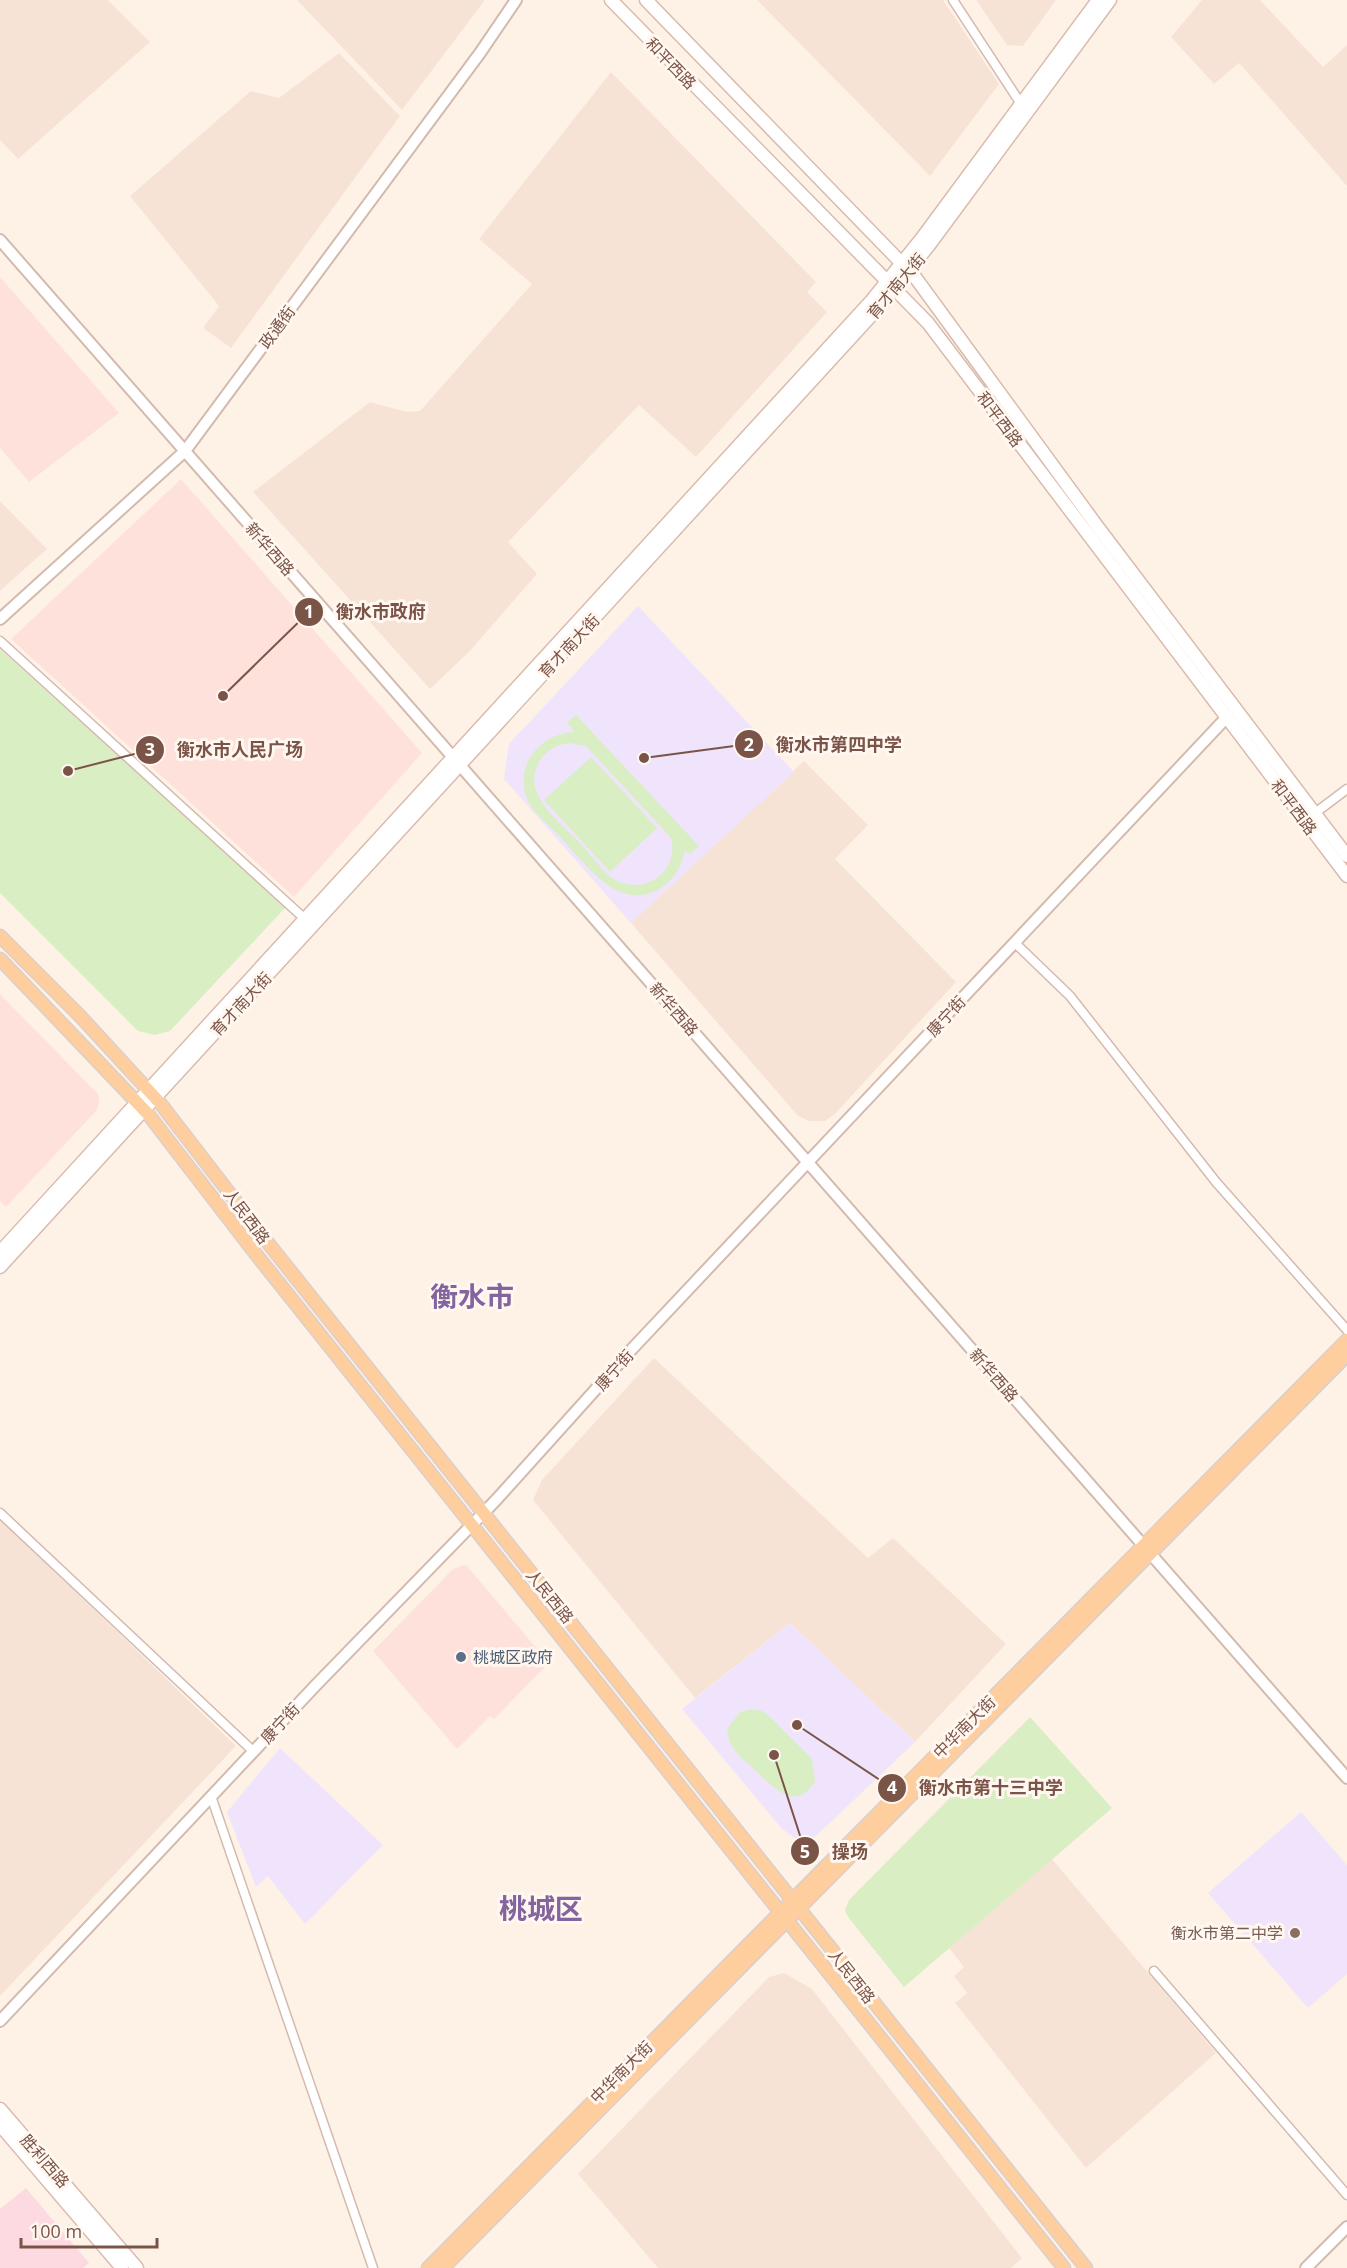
<svg xmlns="http://www.w3.org/2000/svg" width="1347" height="2268" viewBox="0 0 1347 2268" font-family="'Open Sans','Noto Sans SC',sans-serif">
<style>
.residential{fill:#f7e3d5}
.commercial{fill:#ffe1db}
.education{fill:#efe4fb}
.medical{fill:#fdd9e2}
.green{fill:#daeec4;fill-rule:evenodd}
.lines{fill:none;stroke-linecap:round;stroke-linejoin:round}
.minor-casing{stroke:#d4baae;stroke-width:11}
.tertiary-casing{stroke:#d4baae;stroke-width:14}
.secondary-casing{stroke:#dabbad;stroke-width:15}
.primary-casing{stroke:#dacfcc;stroke-width:15}
.minor{stroke:#fff;stroke-width:8}
.tertiary{stroke:#fff;stroke-width:10}
.secondary{stroke:#fff;stroke-width:12}
.primary{stroke:#ffce9e;stroke-width:12}
.service-dot{fill:#5c6f8a;stroke:#fff7f0;stroke-width:2}
.education-dot{fill:#8d6e63;stroke:#fff7f0;stroke-width:2}
.labels{text-anchor:middle;dominant-baseline:central;stroke-width:6;stroke-linejoin:round;paint-order:stroke}
.street-label{font-size:16px;fill:#7b5448;stroke:#fff7f0}
.service-label{font-size:16px;fill:#4e5e75;stroke:#fff7f0;text-anchor:start}
.education-label{font-size:16px;fill:#785e54;stroke:#fff7f0;text-anchor:end}
.town-label{font-size:28px;font-weight:bold;fill:#83649f;stroke:#fff7f0}
.leader{fill:none;stroke:#7b5448;stroke-width:2}
.callout-dot{fill:#7b5448;stroke:#fff7f0;stroke-width:2}
.mark-label{font-size:18px;text-anchor:middle;font-weight:bold;fill:#fff}
.callout-label{font-size:18px;text-anchor:middle;font-weight:bold;fill:#7b5448;stroke:#fff7f0;stroke-width:6;stroke-linejoin:round;paint-order:stroke}
</style>
<rect width="100%" height="100%" fill="#fef2e7"/>
<path class="residential" d="M0,0H108L150,42L18,159L0,140Z
M297,0H485L402,110Z
M757,0H943L999,84L930,176Z
M976,0H1056L1023,46L1007,45Z
M1202,0H1260L1323,67L1347,45V186L1239,63L1214,84L1171,37Z
M339,53L400,116L231,348L203,328L219,306L130,196L251,91L279,98Z
M611,72L816,282L807,292L827,312L696,457L639,405L508,542L537,574L469,652L430,689L253,492L370,402L407,412L420,411L532,284L479,239Z
M0,501L47,549L0,591Z
M804,761L868,825L835,859L956,982L835,1114L825,1121H809L798,1116L631,923Z
M654,1358L868,1558L893,1538L1006,1644L915,1742L790,1623L695,1698L533,1500L542,1480Z
M0,1519L236,1746L0,1996Z
M1052,1859L1216,2053L1086,2168L955,2003L967,1993L954,1976L964,1967L949,1948Z
M784,1973L812,1989L1022,2258L1011,2268H658L578,2174L769,1977Z"/>
<path class="commercial" d="M0,277L119,413L29,482L0,448Z
M181,479L422,753L294,897L11,639Z
M0,994L98,1094L99,1102L97,1110L6,1207L0,1201Z
M464,1565L467,1566L549,1663L494,1719L490,1716L457,1749L373,1651L453,1569Z"/>
<path class="education" d="M638,606L794,772L631,923L504,779L509,744Z
M790,1623L915,1742L813,1839L795,1838L782,1829L682,1709Z
M280,1748L383,1845L305,1924L268,1876L256,1887L227,1812Z
M1301,1812L1347,1865V1974L1308,2008L1208,1893Z"/>
<path class="medical" d="M26,2188L89,2263L83,2268H0V2209Z"/>
<path class="green" d="M0,649L286,907L170,1031L155,1035L138,1031L0,893Z
M576,715L699,846L690,854L685,850C682,865 675,879 661,888C618,914 586,864 560,837C550,826 533,813 527,799C514,764 541,733 575,732L567,723ZM569,743L586,746L671,838C679,870 648,895 617,881C604,874 592,856 582,845C562,823 520,795 539,762C546,750 556,745 569,743Z
M591,757L657,828L610,872L544,800Z
M751,1709L762,1711L769,1716L812,1759L815,1781C796,1814 772,1786 755,1770C746,1762 734,1753 730,1742C728,1738 728,1733 727,1729L740,1712Z
M1030,1717L1112,1808L904,1987L848,1917L845,1910L849,1900Z"/>
<g class="lines">
<defs>
<path id="minor" d="M953,0L1021,104
M0,641L305,919
M1315,813L1347,789
M1015,943L1070,996L1216,1182L1347,1330
M0,1513L253,1751
M211,1796L373,2268
M1154,1971L1347,2195"/>
<path id="tertiary" d="M0,240L1347,1778
M0,619L185,451L480,53L516,0
M0,2021L316,1685L497,1499L632,1349L1226,718
M1306,2268L1347,2227"/>
<path id="secondary" d="M611,0L928,323L1347,876
M646,0L915,277L1097,526L1347,856
M0,1252L872,300L922,238L1098,0
M0,1267L880,306L930,244L1110,0
M0,2109L137,2268
M0,2125L122,2268"/>
<path id="primary" d="M0,936L79,1015L160,1103L268,1243L1086,2268
M0,959L148,1114L255,1253L1064,2268
M428,2268L1347,1340
M443,2268L1347,1355"/>
</defs>
<use href="#minor" class="minor-casing"/>
<use href="#tertiary" class="tertiary-casing"/>
<use href="#secondary" class="secondary-casing"/>
<use href="#primary" class="primary-casing"/>
<use href="#minor" class="minor"/>
<use href="#tertiary" class="tertiary"/>
<use href="#secondary" class="secondary"/>
<use href="#primary" class="primary"/>
</g>
<circle class="service-dot" cx="461" cy="1657" r="6"/>
<circle class="education-dot" cx="1295" cy="1933" r="6"/>
<g class="labels">
<g class="street-label">
<text transform="translate(671 63) rotate(46)">和平西路</text>
<text transform="translate(896 286) rotate(-50)">育才南大街</text>
<text transform="translate(277 327) rotate(-54)">政通街</text>
<text transform="translate(1000 419) rotate(53)">和平西路</text>
<text transform="translate(270 549) rotate(49)">新华西路</text>
<text transform="translate(569 646) rotate(-47)">育才南大街</text>
<text transform="translate(1294 807) rotate(53)">和平西路</text>
<text transform="translate(241 1004) rotate(-47)">育才南大街</text>
<text transform="translate(674 1009) rotate(49)">新华西路</text>
<text transform="translate(946 1016) rotate(-47)">康宁街</text>
<text transform="translate(247 1216) rotate(53)">人民西路</text>
<text transform="translate(614 1370) rotate(-48)">康宁街</text>
<text transform="translate(994 1375) rotate(49)">新华西路</text>
<text transform="translate(550 1596) rotate(51)">人民西路</text>
<text transform="translate(280 1723) rotate(-47)">康宁街</text>
<text transform="translate(964 1727) rotate(-45)">中华南大街</text>
<text transform="translate(852 1976) rotate(52)">人民西路</text>
<text transform="translate(621 2072) rotate(-45)">中华南大街</text>
<text transform="translate(45 2161) rotate(49)">胜利西路</text>
</g>
<g class="service-label">
<text x="473" y="1657">桃城区政府</text>
</g>
<g class="education-label">
<text x="1283" y="1933">衡水市第二中学</text>
</g>
<g class="town-label">
<text x="472" y="1296">衡水市</text>
<text x="541" y="1908">桃城区</text>
</g>
</g>
<path class="leader" d="M223 696L309 612M644 758L749 744M68 771L150 750M797 1725L892 1788M774 1755L805 1851"/>
<g class="callout-dot">
<circle cx="223" cy="696" r="6"/>
<circle cx="644" cy="758" r="6"/>
<circle cx="68" cy="771" r="6"/>
<circle cx="797" cy="1725" r="6"/>
<circle cx="774" cy="1755" r="6"/>
<circle cx="309" cy="612" r="15"/>
<circle cx="749" cy="744" r="15"/>
<circle cx="150" cy="750" r="15"/>
<circle cx="892" cy="1788" r="15"/>
<circle cx="805" cy="1851" r="15"/>
</g>
<g class="mark-label">
<text x="309" y="618">1</text>
<text x="749" y="751">2</text>
<text x="150" y="756">3</text>
<text x="892" y="1794">4</text>
<text x="805" y="1858">5</text>
</g>
<g class="callout-label">
<text x="381" y="618">衡水市政府</text>
<text x="839" y="751">衡水市第四中学</text>
<text x="240" y="756">衡水市人民广场</text>
<text x="991" y="1794">衡水市第十三中学</text>
<text x="850" y="1858">操场</text>
</g>
<path d="M21 2238v9h136v-9" fill="none" stroke="#7b5448" stroke-width="3"/>
<text x="30" y="2238" font-size="18" fill="#7b5448" stroke="#fff7f0" stroke-width="4.5" paint-order="stroke">100 m</text>
</svg>
